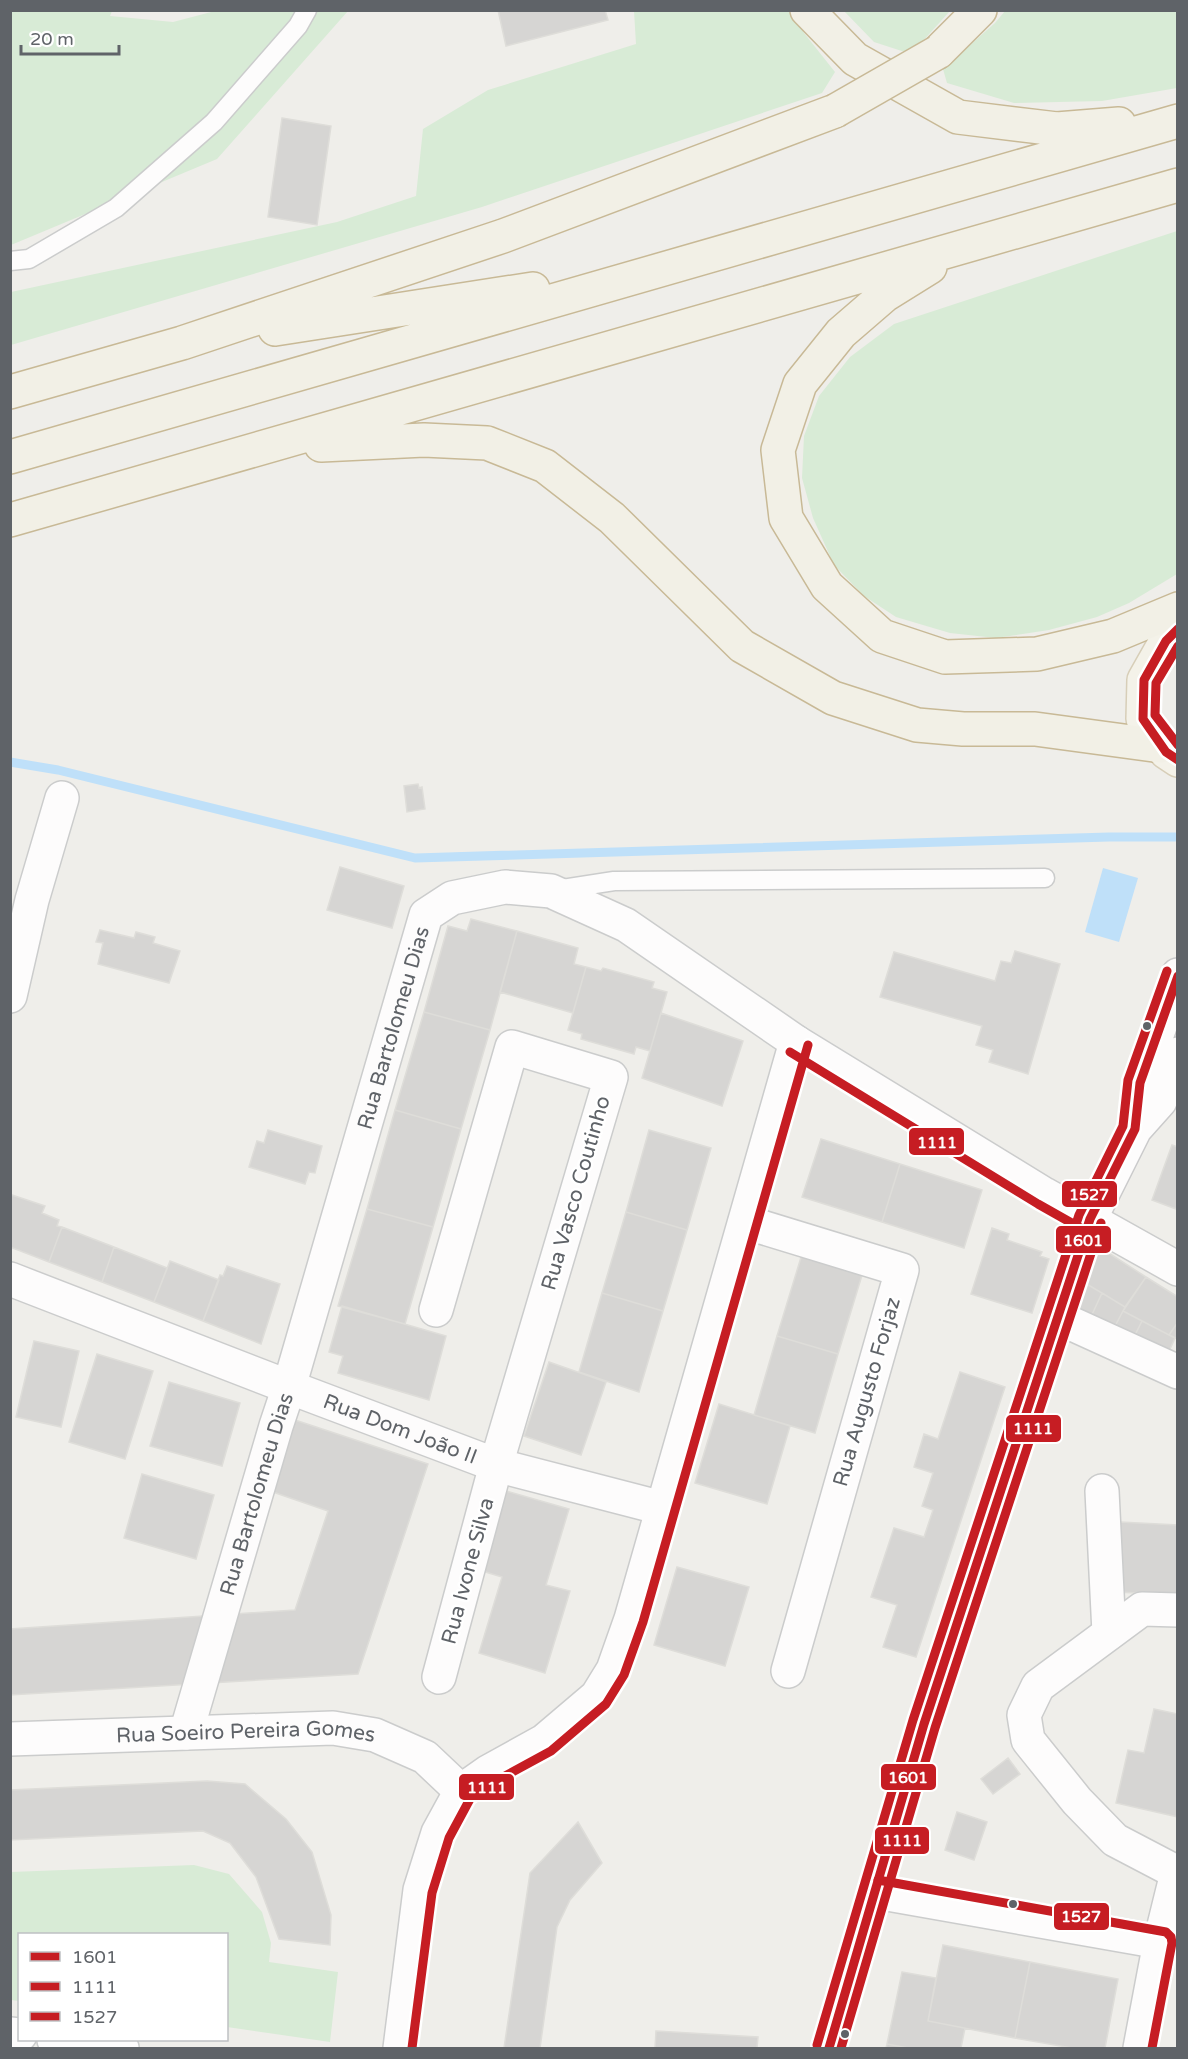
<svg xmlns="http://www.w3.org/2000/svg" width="1188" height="2059" viewBox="0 0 1188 2059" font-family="'Varela Round',sans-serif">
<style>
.green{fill:#d8ebd6}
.water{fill:#bfe0f9}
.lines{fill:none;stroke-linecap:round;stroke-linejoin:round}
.stream{stroke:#bfe0f9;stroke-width:9}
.building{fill:#d6d5d3;stroke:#deddd9;stroke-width:1.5}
.service-casing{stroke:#cbcccc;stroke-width:21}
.minor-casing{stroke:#cbcccc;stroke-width:36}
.secondary-casing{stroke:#cacacb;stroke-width:36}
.primary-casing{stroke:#d7ceb8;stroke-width:36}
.trunk-casing{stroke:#c8b996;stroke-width:36}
.service{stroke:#fdfcfc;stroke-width:18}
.minor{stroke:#fdfcfc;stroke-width:33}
.secondary{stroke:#fdfcfc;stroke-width:33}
.primary{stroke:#f4f2e9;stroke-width:33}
.trunk{stroke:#f2f0e6;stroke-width:33}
.trunk-bridge-casing{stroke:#c8b996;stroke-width:36;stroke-linecap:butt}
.trunk-bridge{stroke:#f2f0e6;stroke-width:33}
.bus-1-casing{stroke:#fff;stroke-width:14}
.bus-2-casing{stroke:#fff;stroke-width:14}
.bus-3-casing{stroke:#fff;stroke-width:14}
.bus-1{stroke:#c61d23;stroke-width:9}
.bus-2{stroke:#c61d23;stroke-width:9}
.bus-3{stroke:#c61d23;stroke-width:9}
.bus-dot{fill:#5f6368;stroke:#fff;stroke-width:2}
.labels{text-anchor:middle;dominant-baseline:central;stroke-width:5;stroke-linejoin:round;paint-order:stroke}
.street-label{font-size:21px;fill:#5f6368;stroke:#fff}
.line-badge{stroke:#fff;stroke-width:2}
.badge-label{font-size:16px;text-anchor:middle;font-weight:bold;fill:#fff}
</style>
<rect width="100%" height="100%" fill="#efeeea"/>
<path class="green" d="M10,11H112L110,16L173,22L215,11H348L217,159L11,245Z
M634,11H792L804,33L835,72L822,93L482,207L11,345V292L337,222L416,196L423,129L488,90L636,44Z
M844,11H950L911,54L874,42Z
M1005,11H1177V88L1102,101L1014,103L947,83L943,69L995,23Z
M1177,231V574L1129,603L1097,617L1049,630L996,638L950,633L896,617L864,596L834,565L813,518L802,478L804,436L819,396L850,357L894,324Z
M194,1865L229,1874L262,1912L271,1943L269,1962L338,1972L330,2042L227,2027L226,1934H20L19,2001L11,2000V1872Z"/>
<path class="water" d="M1103,868L1138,878L1119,942L1085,932Z"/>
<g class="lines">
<path class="stream" d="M10,762L58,770L415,858L1109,837H1175"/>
</g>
<path class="building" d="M498,10H605L608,20L506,46Z
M282,118L331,126L317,225L268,217Z
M418,784L419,788L422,787L425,809L407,812L404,786Z
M340,867L404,886L392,928L327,910Z
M471,919L517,931L490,1030L424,1012L448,926L467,931Z
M100,930L134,938L136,932L155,937L153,943L180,951L169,983L98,964L103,943L96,942Z
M517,931L578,948L574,964L586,967L573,1013L500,992Z
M1015,951L1060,964L1028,1074L989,1062L993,1050L976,1045L982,1026L880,997L894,952L995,981L1001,961L1011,963Z
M586,967L601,971L603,968L654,982L652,988L667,992L650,1051L636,1047L634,1054L581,1039L582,1034L568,1030Z
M424,1012L490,1030L461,1129L395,1110Z
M661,1013L743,1041L722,1106L642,1078Z
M395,1110L461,1129L433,1227L367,1209Z
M268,1130L322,1146L315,1173L309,1172L305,1184L249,1167L257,1141L264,1143Z
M649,1130L711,1148L687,1230L626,1212Z
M821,1139L900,1164L882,1222L802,1197Z
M1172,1145L1178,1147V1204L1176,1209L1152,1200Z
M900,1164L982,1190L964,1248L882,1222Z
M12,1195L45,1206L42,1213L59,1220L57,1226L62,1227L49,1262L10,1247V1201Z
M367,1209L433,1227L405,1324L338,1306Z
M626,1212L687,1230L663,1311L602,1293Z
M62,1227L114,1247L102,1282L49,1262Z
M992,1228L1009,1234L1007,1240L1042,1252L1040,1256L1049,1259L1032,1313L971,1294Z
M114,1247L167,1268L154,1302L102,1282Z
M1104,1250L1146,1277L1125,1307L1085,1283L1097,1252Z
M802,1254L863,1272L838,1354L777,1336Z
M170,1261L219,1280L203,1321L154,1302Z
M227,1266L280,1284L261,1344L203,1321L220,1275L223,1276Z
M1146,1277L1178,1297V1322L1169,1335L1123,1311Z
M1085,1283L1102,1293L1089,1321L1072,1313Z
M602,1293L663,1311L639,1392L579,1372Z
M1102,1293L1125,1307L1112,1332L1089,1321Z
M342,1306L446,1336L429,1400L338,1373L343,1356L329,1352Z
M1123,1311L1142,1321L1132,1341L1112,1332Z
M1142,1321L1175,1338L1166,1358L1132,1341Z
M1178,1322V1339L1169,1335Z
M777,1336L838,1354L815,1433L754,1415Z
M34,1341L79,1351L61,1427L16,1417Z
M97,1354L153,1371L125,1459L69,1442Z
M549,1362L606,1382L581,1455L524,1436Z
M960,1372L1005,1387L916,1657L883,1647L897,1605L871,1597L894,1528L924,1537L933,1510L922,1506L933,1473L914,1467L924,1434L938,1439Z
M169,1382L240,1403L222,1466L150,1446Z
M719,1404L790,1426L767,1504L695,1483Z
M292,1419L428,1464L358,1674L10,1695V1629L295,1610L328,1511L267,1490Z
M142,1474L214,1495L196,1559L124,1538Z
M506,1491L569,1509L546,1585L570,1591L545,1673L479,1653L502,1577L482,1571Z
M1120,1522L1178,1525V1595L1116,1592Z
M677,1567L749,1587L725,1666L654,1645Z
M1154,1709L1178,1714V1817L1116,1803L1128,1750L1144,1753Z
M1008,1758L1020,1774L993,1794L981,1779Z
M207,1781L245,1784L286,1819L312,1852L331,1915L330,1945L279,1939L256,1877L230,1843L203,1831L10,1840V1790Z
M957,1812L987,1822L974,1860L945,1850Z
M578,1822L602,1863L570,1900L557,1927L540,2048H504L530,1873Z
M943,1945L1030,1962L1015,2038L928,2021Z
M1030,1962L1118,1979L1105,2048H1072L1015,2038Z
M902,1972L936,1978L928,2021L965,2028L961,2048H908L887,2044Z
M656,2031L758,2037L757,2048H655Z
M887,2044L908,2048H886Z"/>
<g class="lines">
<defs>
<path id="service" d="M10,261L29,259L116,208L214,122L298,26L307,10
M556,890L614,881L1045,878"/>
<g id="minor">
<path d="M10,996L32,900L62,798"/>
<path d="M745,1222L902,1270L788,1671"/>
<path id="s1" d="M10,1279L289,1387L496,1465L662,1508"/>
<path d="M436,1310L512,1047L611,1077L496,1465L439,1677"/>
<path d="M1057,1317L1178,1372"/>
<path d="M1102,1491L1109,1633"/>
<path d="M1178,1610L1142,1609L1038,1686L1024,1715L1028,1740L1077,1801L1115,1840L1178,1873"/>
<path id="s2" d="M186,1733L276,1426L289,1387L426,915L452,898L505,887L551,891L626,925L796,1042L1044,1194L1178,1269"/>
<path id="s3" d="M10,1739L333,1728L375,1735L425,1757L461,1791"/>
<path d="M876,1892L1160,1942"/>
<path d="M10,2034L20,2035"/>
<path d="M54,2040L122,2048"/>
<path d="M400,2048L420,1890L438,1833L461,1791L488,1772L544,1741L597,1696L613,1670L631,1619L796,1042"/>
<path d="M1140,2048L1160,1942L1177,1873"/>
</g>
<path id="secondary" d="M1135,1129L1140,1083L1178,975
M829,2048L924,1724L1090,1219L1135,1129L1160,1101L1178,1054"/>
<path id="primary" d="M1178,628L1166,641L1144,680L1143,719L1166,752L1178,760"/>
<path id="trunk" d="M807,10L855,59L958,117L1057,129L1119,124
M938,52L980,10
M930,267L885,295L841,333L800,384L778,450L786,518L827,586L882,636L945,657L1037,654L1113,636L1178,609
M275,329L533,289
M10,392L182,343L503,236L835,111
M321,445L424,440L487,443L545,466L612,518L742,646L833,698L917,725L963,729H1035L1161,746
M10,457L1178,121
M10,520L1178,185"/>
</defs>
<use href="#service" class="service-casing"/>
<use href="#minor" class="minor-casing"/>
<use href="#secondary" class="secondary-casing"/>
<use href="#primary" class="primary-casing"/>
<use href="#trunk" class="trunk-casing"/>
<use href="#service" class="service"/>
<use href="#minor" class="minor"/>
<use href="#secondary" class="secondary"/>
<use href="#primary" class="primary"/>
<use href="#trunk" class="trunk"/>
<defs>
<path id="trunk-bridge" d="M835,111L938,52"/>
</defs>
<use href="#trunk-bridge" class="trunk-bridge-casing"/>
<use href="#trunk-bridge" class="trunk-bridge"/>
<defs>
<path id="bus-1" d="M1178,629L1166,641L1144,680L1143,719L1166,752L1178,760
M829,2048L924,1724L1090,1219L1135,1129L1140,1083L1178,976"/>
<path id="bus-2" d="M790,1052L1038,1204L1084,1230
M412,2048L432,1893L449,1838L470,1799L494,1782L551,1751L606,1704L624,1675L643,1622L808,1045
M841,2048L935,1728L1101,1223"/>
<path id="bus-3" d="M1178,646L1156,683L1155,715L1178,745
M878,1880L1166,1932L1171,1937L1172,1943L1152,2048
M817,2045L913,1720L1079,1215L1123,1126L1128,1080L1167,971"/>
</defs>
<use href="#bus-1" class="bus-1-casing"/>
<use href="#bus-2" class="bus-2-casing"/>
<use href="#bus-3" class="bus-3-casing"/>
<use href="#bus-1" class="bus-1"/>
<use href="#bus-2" class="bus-2"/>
<use href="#bus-3" class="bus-3"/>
</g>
<g class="bus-dot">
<circle cx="1147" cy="1026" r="5"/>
<circle cx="1013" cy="1904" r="5"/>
<circle cx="845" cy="2034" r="5"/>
</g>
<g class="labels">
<g class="street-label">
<text stroke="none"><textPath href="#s2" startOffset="735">Rua Bartolomeu Dias</textPath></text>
<text transform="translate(576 1193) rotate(-74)">Rua Vasco Coutinho</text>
<text transform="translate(867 1392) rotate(-74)">Rua Augusto Forjaz</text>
<text stroke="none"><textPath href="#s1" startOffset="418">Rua Dom João II</textPath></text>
<text stroke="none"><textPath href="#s2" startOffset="249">Rua Bartolomeu Dias</textPath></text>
<text transform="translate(468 1571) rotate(-75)">Rua Ivone Silva</text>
<text stroke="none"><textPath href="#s3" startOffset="236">Rua Soeiro Pereira Gomes</textPath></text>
</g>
</g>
<g class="line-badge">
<rect x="908" y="1127" width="57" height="29" rx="6" fill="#c61d23"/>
<rect x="1061" y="1180" width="57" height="28" rx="6" fill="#c61d23"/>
<rect x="1055" y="1225" width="57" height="29" rx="6" fill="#c61d23"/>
<rect x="1005" y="1414" width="57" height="29" rx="6" fill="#c61d23"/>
<rect x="880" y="1763" width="57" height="28" rx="6" fill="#c61d23"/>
<rect x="458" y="1773" width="57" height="28" rx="6" fill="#c61d23"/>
<rect x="874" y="1826" width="56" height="29" rx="6" fill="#c61d23"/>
<rect x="1053" y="1902" width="57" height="29" rx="6" fill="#c61d23"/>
</g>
<g class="badge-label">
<text x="937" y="1148">1111</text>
<text x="1089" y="1200">1527</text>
<text x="1083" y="1246">1601</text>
<text x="1033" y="1434">1111</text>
<text x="908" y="1783">1601</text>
<text x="487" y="1793">1111</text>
<text x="902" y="1846">1111</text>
<text x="1081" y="1922">1527</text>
</g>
<rect width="1188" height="2059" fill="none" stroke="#5f6368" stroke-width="24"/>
<rect x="18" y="1933" width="210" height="108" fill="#ffffff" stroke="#bfc1c3" stroke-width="1.5"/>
<rect x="30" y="1952" width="30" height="9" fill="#c61d23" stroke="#bfc1c3" stroke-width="1.5"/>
<text x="72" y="1963" font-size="18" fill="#5f6368">1601</text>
<rect x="30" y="1982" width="30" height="9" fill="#c61d23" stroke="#bfc1c3" stroke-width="1.5"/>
<text x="72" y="1993" font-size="18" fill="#5f6368">1111</text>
<rect x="30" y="2012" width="30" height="9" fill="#c61d23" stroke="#bfc1c3" stroke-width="1.5"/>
<text x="72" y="2023" font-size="18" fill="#5f6368">1527</text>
<path d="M21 45v9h98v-9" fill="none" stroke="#5f6368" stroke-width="3"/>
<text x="30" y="45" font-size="18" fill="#5f6368" stroke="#ffffff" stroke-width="4.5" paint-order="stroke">20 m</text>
</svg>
